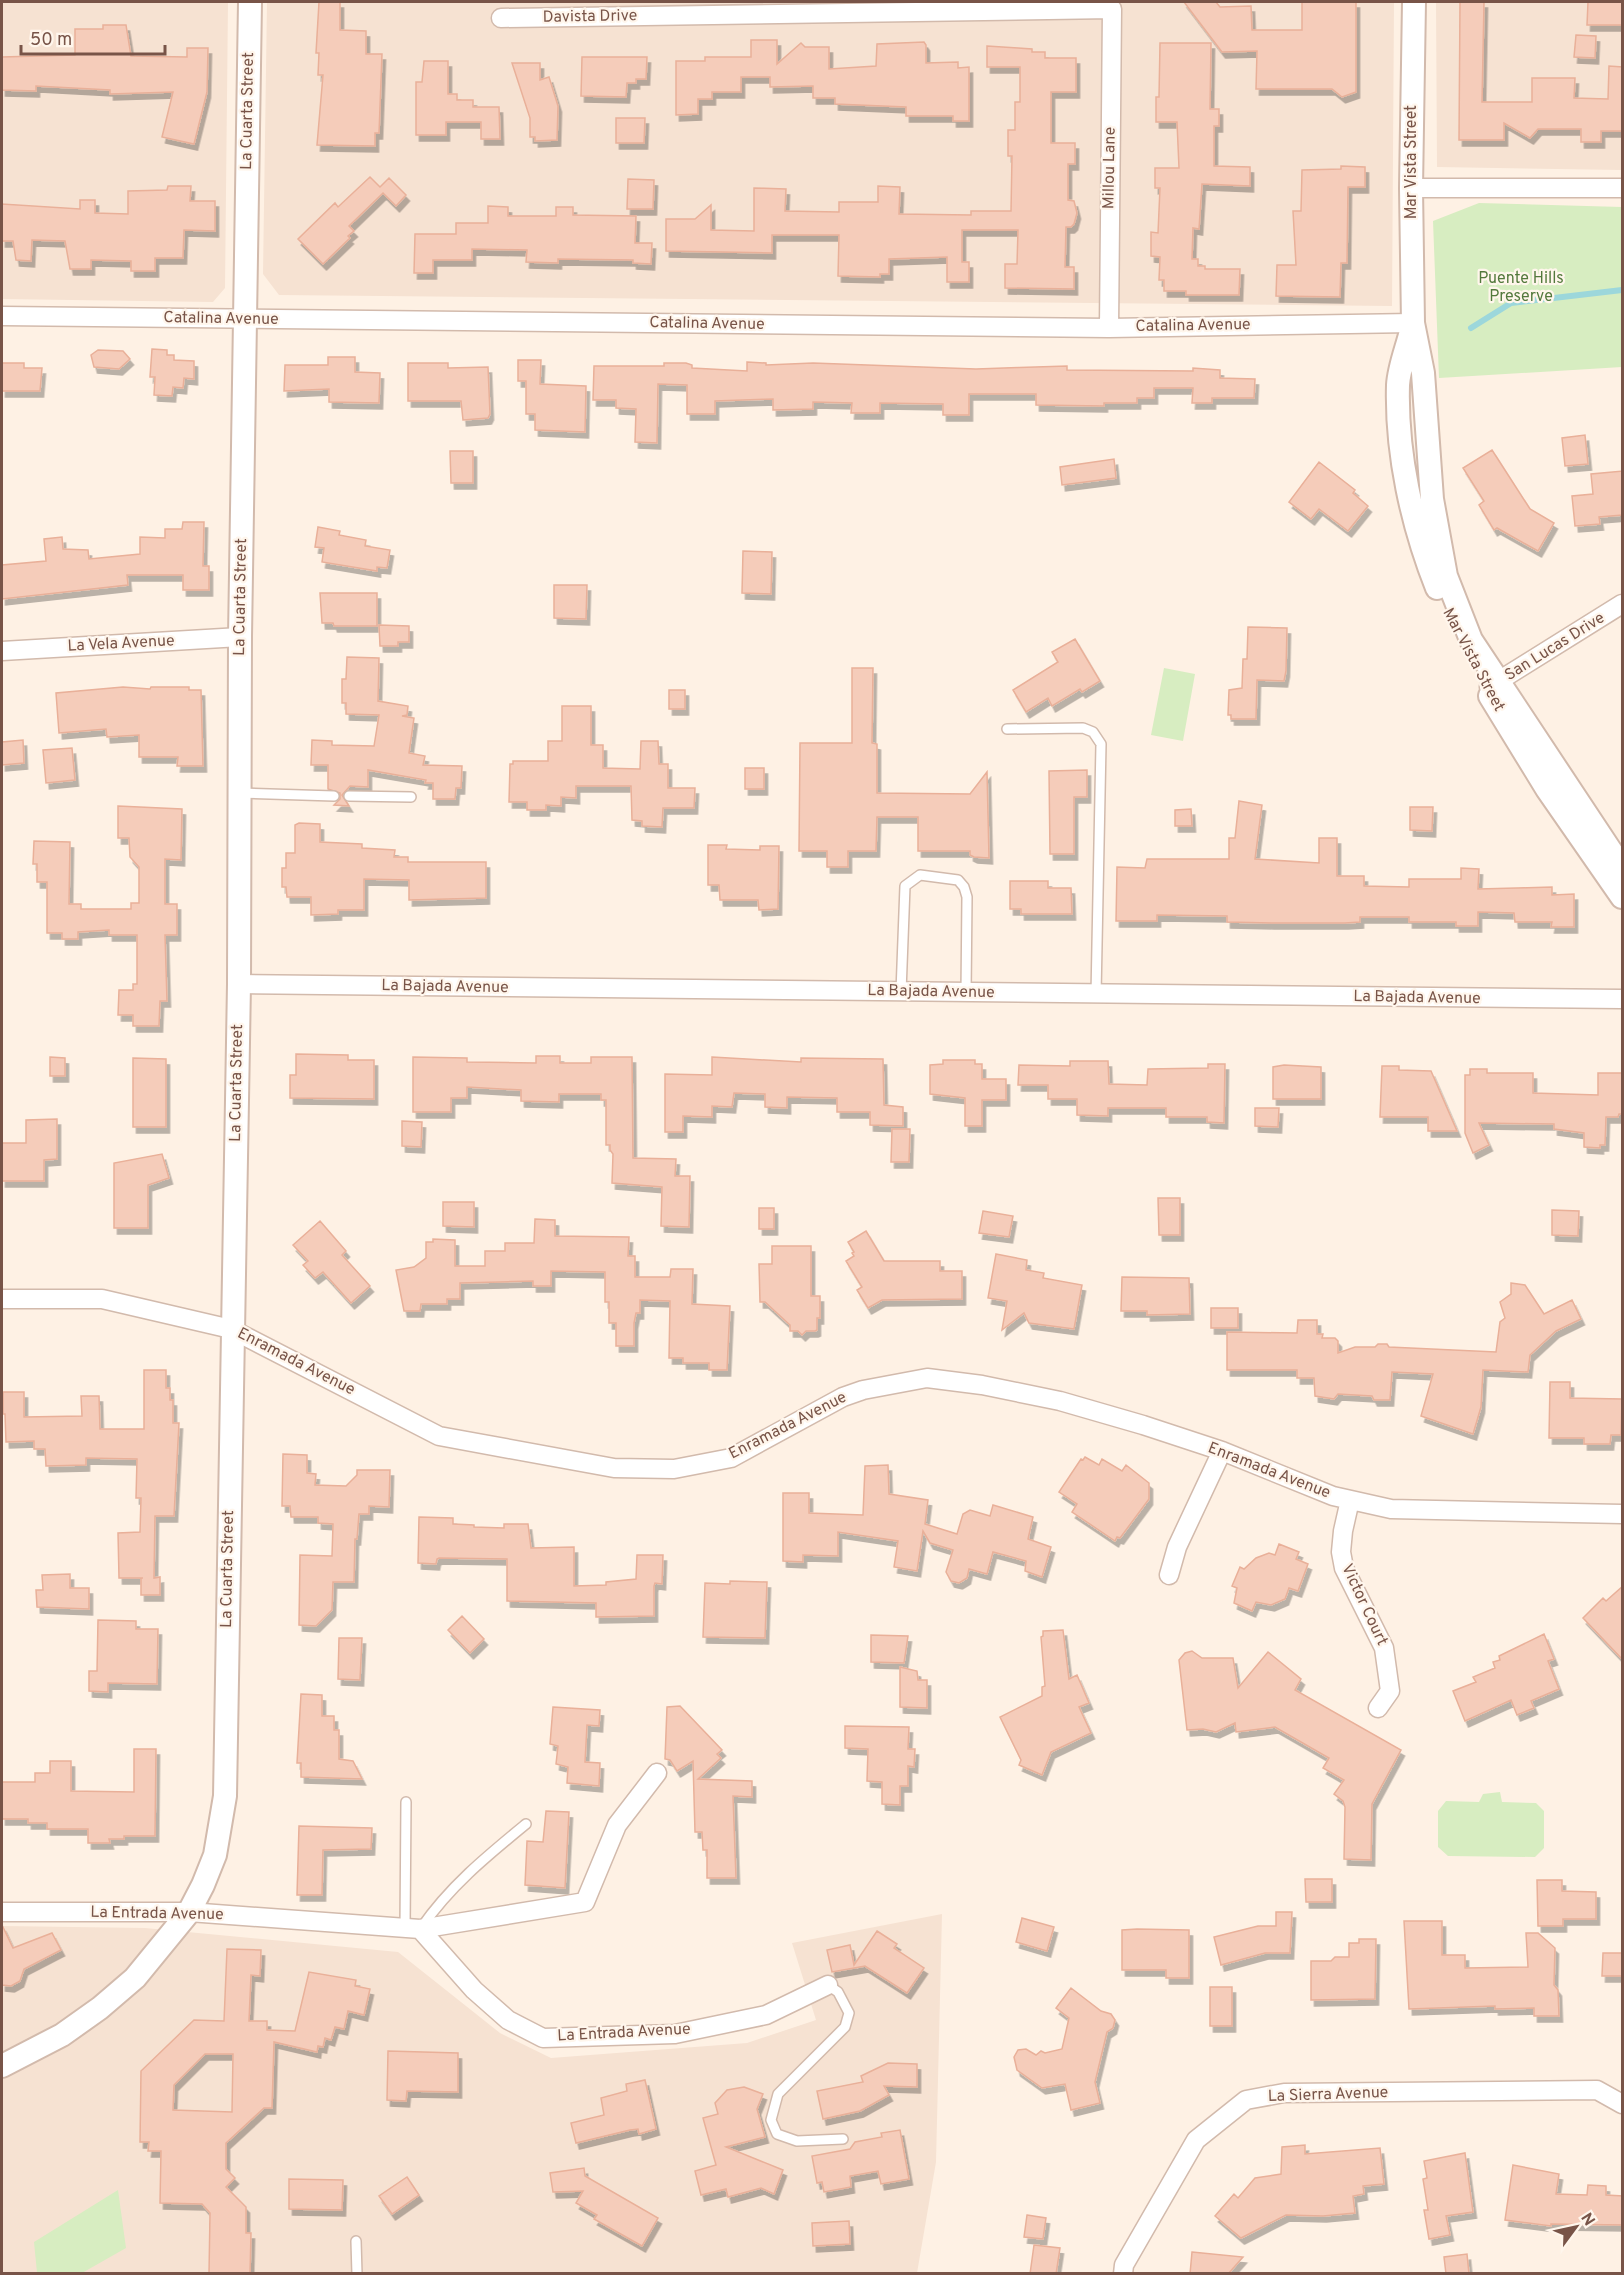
<svg xmlns="http://www.w3.org/2000/svg" width="1624" height="2275" viewBox="0 0 1624 2275" font-family="Overpass,sans-serif">
<style>
.residential{fill:#f6e2d2}
.green{fill:#d7edc1}
.lines{fill:none;stroke-linecap:round;stroke-linejoin:round}
.stream{stroke:#9cd7db;stroke-width:6}
.building{fill:#f5ccba;stroke:#e9b099;stroke-width:1.5;fill-rule:evenodd;filter:url(#shadow)}
.service-casing{stroke:#d2baac;stroke-width:12}
.minor-casing{stroke:#d2baac;stroke-width:21}
.tertiary-casing{stroke:#d2baac;stroke-width:26}
.service{stroke:#fff;stroke-width:9}
.minor{stroke:#fff;stroke-width:18}
.tertiary{stroke:#fff;stroke-width:22}
.labels{text-anchor:middle;dominant-baseline:central;stroke-width:4.5;stroke-linejoin:round;paint-order:stroke}
.street-label{font-size:16px;fill:#785448;stroke:#fff6ec}
.park-label{font-size:16px;fill:#53793c;stroke:#fff6ec}
</style>
<defs>
<filter id="shadow"><feDropShadow dx="3.5" dy="6" stdDeviation="0" flood-color="#0004"/></filter>
</defs>
<rect width="100%" height="100%" fill="#fef1e4"/>
<path class="residential" d="M2,2H228L225,288L213,302L2,299Z
M267,2H1394L1392,306L279,295L263,274Z
M1436,2H1622V170L1437,167Z
M942,1914L936,2162L917,2273L2,2274V1926L145,1928L398,1952L500,2033L551,2058L747,2043L816,2020L792,1943Z"/>
<path class="green" d="M1479,203L1622,207V367L1439,378L1433,221Z
M1164,668L1195,674L1183,741L1151,735Z
M1500,1792L1502,1802L1536,1803L1544,1811V1848L1535,1857L1448,1856L1438,1847V1811L1446,1801L1479,1802L1483,1794Z
M118,2190L126,2248L82,2273H37L34,2242Z"/>
<g class="lines">
<path class="stream" d="M1471,328L1511,303L1622,290"/>
</g>
<path class="building" d="M319,2H340V30L366,31V54H382L379,133H375V146L317,145L323,75H318L319,53H316Z
M1184,2H1216L1220,7L1251,6L1252,30H1302V2H1356V92L1342,97L1332,89H1256L1257,51L1222,52Z
M1460,2H1484L1482,102H1532V78H1575L1574,98L1608,99L1609,66L1623,67V131H1601V142H1581V129H1538L1530,138L1504,123V140H1459Z
M1588,2H1623V25H1587Z
M103,25H126L131,56L187,57V48H208L207,92L194,144L162,137L173,92L110,94V90L36,86V91L2,90V57L75,55V29H103Z
M1576,35L1596,36L1595,58L1574,57Z
M751,40H777V64L801,43L805,47H829V69L876,66L877,44L924,42L926,45V63L958,62V68L969,67V121H953V116H906V107L835,104V98H813V86L770,87V77H741V92H712V99H698V114L676,115V61H705V57H751Z
M1160,43H1211L1210,109H1219V126H1214V166L1250,167V186L1202,184L1199,229L1193,228L1192,259H1198V266H1205V269H1240L1239,295H1186V291H1164V280H1159L1160,257L1151,256V232L1158,233L1160,188H1155V168H1179L1177,122H1156V97H1159Z
M987,46L1032,49V52H1045V58H1076V92H1051V143H1075V164H1068V200L1074,201L1077,213L1074,224L1071,227H1066L1065,267H1074V289L1005,288V264H1017L1018,230H962V262H969V282H947V257L889,259V274H880V277L838,276L839,235H772V253L666,251V219H695L711,205V230L754,231V188L786,189L785,211L839,212V202H878V186L900,187L899,214L971,215V211H1011L1012,156H1008V130H1015V102H1020V67H987Z
M582,57H647L646,79H636V83H627L626,97L581,96Z
M424,61H448V94H457V100H473V107H499L500,139H481V122H446V135H416V82H422Z
M512,63H540V80L549,77L558,106L557,140L535,141V137H530V118Z
M616,118H645L644,143H616Z
M1341,166L1365,167V187H1348L1347,263H1341L1340,297L1276,296L1277,265H1296L1293,211H1301L1302,170L1341,169Z
M370,177L380,187L389,178L406,195L396,206L383,193L349,226L354,231L348,236L350,238L323,264L298,239L335,203L338,207Z
M628,179L654,180L653,209H627Z
M168,186H191L190,201H215V231L184,230L183,258H155V271H131V261L91,260V269H70L65,241L32,240L31,261L16,260L13,241H2V204L80,209V200H95V213L128,214V191L167,190Z
M488,206L508,207V216H556V207H573V215L636,216L635,243H652L651,264L633,263V260L558,259V263L526,262L527,250L472,249V260H433V273H414L415,234H456V223H488Z
M152,349L167,350V355H174V360L194,361V379L184,378L183,388L173,387L172,396L154,395L155,377H150Z
M98,350L123,351L130,359L119,369L94,367L91,355Z
M328,357H355V372L380,373L379,403L329,402V389L284,391L285,365H328Z
M518,360H541L540,384L586,386L585,432L535,430V414H526V381H518Z
M747,362L766,363V365L813,363L976,369L1067,366V370L1193,371V368L1220,370V378L1255,379L1254,398H1212V403H1192L1193,388H1154V398H1137V403H1104V406L1036,405V394H969V415H943V404L880,403V413H851L852,403L813,402V409L773,410V399L715,401V414H687V385L658,384L657,443L635,442L636,409L616,408V400H593L594,366H664V363H686L692,365V368L747,371Z
M2,363H24V368H42L40,391H2Z
M408,363H448V368L488,367L490,414L488,418L463,420L461,401H408Z
M1585,435L1588,464L1565,466L1562,438Z
M1492,450L1530,509L1554,523L1538,551L1497,528L1494,530L1479,505L1484,501L1463,468Z
M450,451H473V483H451Z
M1114,459L1116,478L1062,485L1060,467Z
M1319,462L1355,490L1353,493L1368,506L1348,531L1319,509L1311,519L1289,502Z
M1623,471V515L1599,517L1600,524L1575,526L1572,496L1593,494L1591,474Z
M183,522H204L203,566H209V590H183V575H127L128,585L2,599V565L46,561L44,539L62,537L63,549L88,550L89,559L140,554V537L165,538V529H182Z
M318,527L340,531L339,535L366,540L365,546L390,550L387,568L377,567V571L322,562L324,548L315,547Z
M743,551L772,552L771,594L742,593Z
M554,585H587L586,619L554,618Z
M320,593H377V626H334L333,623H322Z
M379,625L409,626V642H398V646H380Z
M1248,627L1287,628L1286,671L1284,681L1257,680L1256,719H1231V715H1228L1229,690L1242,688L1243,659H1247Z
M1075,639L1100,681L1082,692L1080,689L1052,706L1048,698L1026,712L1013,690L1058,662L1052,652Z
M347,657L379,658L378,701L408,706L407,715L402,716L414,718L409,753L425,756L423,765L462,766L461,788H456L455,799H433V783H425L426,780L368,770V787L350,786L342,795L349,806L334,805L340,799V793L328,789V765H311L312,740L332,741V745L374,746L379,715L346,714V703H342V679H346Z
M852,668H873L872,743L877,744V793L970,794L987,772L989,858L974,857L970,855V851H918V817H877L876,851H848V867H827V851H799L800,743H852Z
M123,687L150,689L151,687H189V690H201L203,766H177L178,757H139V735L107,737L106,729L59,733L56,693Z
M669,690H685V709H669Z
M562,706H591V745H603V768L640,769L641,741H658L659,764H668V788H695L694,808H663L662,827L642,826V821L632,820L631,786H576V798L561,797V806L546,805V810H527V802H509L510,764H513V761H548V741H562Z
M23,740L24,763L2,765V742Z
M72,748L75,780L46,783L43,750Z
M745,768H764V789H745Z
M1087,770V797H1074V854H1050L1049,771Z
M1239,801L1262,805L1255,859L1319,863V838H1337V876H1364V886L1409,887V879H1461V868L1479,869L1478,889L1552,887V895L1574,894V927H1551L1552,922H1515L1514,913L1478,912V926H1456V922H1409V917H1360V922L1345,923H1271L1227,922V916L1157,915V921H1116L1117,867L1145,868L1147,859H1229V838H1235Z
M118,806L182,809L181,860L165,859V904H177V935H165L167,1001H160L159,1026H133V1015H118L119,990H133V984H137V935H109V930L78,932V939H62V933H47V882H37V864H33L34,841L70,842L69,904H81V909H131V903H139V867L130,857L129,838H118Z
M1410,807H1433L1432,831L1410,830Z
M1191,809L1192,826H1175V810Z
M299,823L320,824V842L362,844V848L395,850L394,857H408V862H486V898L409,900V880L364,879V910H338V914L311,915V897H287L286,887H282V868H286V853H295V825Z
M708,845H727L726,849L760,850V846H779L778,909L759,910L758,900H720L719,885H708Z
M1010,881H1048V888H1071L1072,914H1021V909H1010Z
M296,1054L348,1055V1060H374V1099L290,1098V1075H296Z
M536,1056H560V1063H591V1057H632L633,1158L676,1159L675,1176H690L689,1227L661,1226L662,1187L612,1183L613,1154L610,1150V1145H606V1100H601V1094H559V1102L521,1101V1090L467,1087V1098H451V1112H413V1057L467,1058V1062L536,1063Z
M50,1057L65,1058V1076H50Z
M712,1057L801,1062V1058L883,1059L884,1105L903,1107V1126L870,1125V1112H837V1098L787,1097V1108L765,1107V1094L734,1093L732,1107L712,1106V1117L683,1116V1132H665V1074L712,1075Z
M133,1058L166,1059V1127H133Z
M943,1060H975V1064H982V1079H1006V1100H982V1126H965V1098L930,1094V1065L943,1064Z
M1070,1061H1108L1109,1084L1147,1085L1148,1069L1208,1068V1064H1225L1224,1123L1207,1122V1117H1166V1108H1108V1116L1077,1115V1099H1048V1085H1018L1019,1065L1070,1066Z
M1284,1065L1321,1067V1099H1273V1067Z
M1382,1066H1399V1070L1431,1071L1457,1131H1428V1117H1380Z
M1470,1069H1487V1073H1533V1093L1598,1095V1073H1623V1114H1619L1618,1117H1606L1605,1145H1600V1148L1584,1147V1133L1554,1129V1124L1479,1123L1489,1145L1473,1153L1465,1133V1075H1470Z
M1255,1108H1279L1278,1127L1255,1126Z
M57,1119V1159L44,1160V1181H2V1143H26V1120Z
M402,1121L422,1122L421,1147L402,1146Z
M892,1129H910L909,1162H891Z
M162,1154L169,1178L148,1185V1228H114V1163Z
M1158,1198H1180V1235H1159Z
M443,1202H474V1227L443,1226Z
M759,1208H774V1229H759Z
M1552,1210L1579,1211L1578,1236L1552,1235Z
M983,1211L1013,1216L1009,1237L979,1233Z
M535,1219L555,1220V1236L629,1237L628,1256H635V1277H670L671,1269H693L692,1304L730,1306L727,1370H709V1363H683V1358H669L670,1301L640,1300V1313H636L634,1323V1346H616V1323H609V1302H605V1272L551,1271V1286H533V1281L460,1283V1299H447V1304H421L420,1311H404L396,1270L414,1267L426,1258V1242H433V1239L455,1240V1266H485V1251H505V1243H534Z
M320,1221L346,1251L342,1255L370,1286L351,1303L323,1272L315,1278L303,1265L308,1261L293,1245Z
M866,1231L884,1261H940V1271H962V1299L882,1300L868,1308L857,1290L862,1287L846,1261L854,1256L852,1253L854,1252L848,1242Z
M772,1246H811V1296H820V1318H817V1330L815,1331H806L802,1335L798,1331H790V1325L765,1302H760L759,1264H772Z
M996,1254L1027,1260L1026,1270L1044,1273L1043,1278L1082,1285L1074,1329L1029,1323L1024,1313L1002,1330L1007,1301L988,1298Z
M1122,1277L1189,1278L1190,1314L1147,1315V1311H1121Z
M1511,1283L1525,1285L1544,1314L1572,1300L1581,1319L1556,1331L1530,1355L1528,1372L1483,1370L1481,1407L1473,1434L1421,1416L1433,1374L1392,1372L1390,1400H1374L1372,1396L1338,1394L1334,1399L1315,1396L1314,1378H1297V1370H1227V1332L1297,1333L1298,1320H1317V1334H1323L1322,1338H1335L1338,1341V1353L1355,1347H1375L1378,1344H1387L1389,1347L1496,1352L1500,1322L1505,1318L1500,1302L1511,1294Z
M1211,1308H1238V1328H1211Z
M144,1370H166V1388H170V1400H173V1423H179L174,1516H155L154,1578L160,1577V1595H141V1578H143H119L118,1533L140,1532L141,1498H136L137,1459L86,1458V1465L46,1466L45,1449H34V1441L6,1442L5,1414H3V1392H24V1417L82,1416L81,1396H99L100,1429H144Z
M1550,1382H1570V1398L1622,1399L1621,1435H1611L1610,1444H1584V1438H1549Z
M283,1454L307,1455V1473L316,1474L315,1485L346,1486L357,1475V1470H390L389,1507L369,1506V1514H359L357,1539H355L354,1582H333L332,1610L316,1626L299,1625L300,1555L332,1556L333,1524L318,1523V1517H291L290,1506H282Z
M1085,1457L1099,1465L1102,1459L1122,1471L1126,1465L1149,1483V1499L1120,1538L1117,1537L1115,1541L1072,1512L1077,1504L1059,1492L1081,1459L1083,1460Z
M888,1465L889,1494L928,1500L925,1524L957,1534L963,1514L970,1510L990,1516L993,1505L1033,1517L1028,1539L1051,1547L1042,1577L1025,1571L1026,1561L993,1552L987,1574L969,1569L967,1578L959,1583L951,1581L946,1572L953,1550L930,1543L923,1531L917,1571L894,1567L898,1541L838,1532V1556L803,1555V1562L783,1561V1493H809V1513L863,1515L865,1466Z
M419,1517L453,1518V1524L474,1525V1527L504,1528V1524H528L531,1548L574,1547V1586L606,1585V1582L636,1579L637,1555H663L662,1584L655,1583L654,1586V1616L596,1617V1603L507,1601V1559L439,1558L437,1559L436,1564L418,1563Z
M1279,1544L1299,1552L1296,1559L1308,1564L1298,1591L1289,1588L1285,1599L1271,1605L1256,1602L1252,1611L1234,1603L1237,1588L1232,1586L1240,1567L1244,1569L1256,1558L1269,1553L1275,1555Z
M70,1574V1588H89V1609L37,1607L36,1590H43L42,1575Z
M730,1581L767,1582L765,1638L703,1637L705,1583L730,1584Z
M1623,1586V1660L1583,1618L1603,1598L1606,1601Z
M462,1616L484,1639L470,1653L448,1630Z
M98,1620L136,1621V1629H158L157,1684L108,1683V1692L89,1691V1671H97Z
M1063,1630L1069,1679L1077,1675L1089,1703L1079,1707L1091,1733L1051,1752L1042,1775L1019,1765L1021,1760L1000,1717L1042,1696V1687L1045,1686L1041,1637L1043,1636V1631Z
M1544,1634L1554,1659L1548,1661L1559,1689L1531,1701L1534,1708L1517,1715L1511,1700L1465,1721L1453,1691L1476,1682L1473,1677L1495,1668L1493,1662L1500,1660L1499,1656Z
M871,1635L908,1636L904,1663L871,1662Z
M339,1638H362L360,1680L338,1679Z
M1192,1651L1202,1658H1233L1238,1688L1268,1652L1301,1679L1295,1690L1401,1750L1372,1804L1371,1860L1344,1859L1345,1807L1343,1801L1334,1794L1344,1780L1323,1768L1329,1758L1275,1727L1236,1732L1235,1723L1216,1732L1203,1729L1187,1730L1179,1660L1185,1653Z
M900,1667L917,1671L918,1680H927V1708L900,1707Z
M301,1694L322,1695V1716H334V1730H339V1759L353,1761L362,1779L301,1777V1763H297Z
M680,1706L722,1750L717,1754L721,1758L698,1779L752,1781V1797L733,1796L736,1878H707V1850H703L702,1832H695L693,1761L677,1771L670,1760L665,1759L667,1707Z
M553,1707L600,1710L599,1726L587,1725L585,1762L600,1763L599,1786L567,1783L568,1767L556,1764L558,1746L550,1744Z
M845,1726L909,1727L908,1749H915L914,1767L908,1766V1786H900V1805L882,1804V1782L867,1781L868,1749L845,1748Z
M134,1749H156L155,1836H124V1839H109L110,1843H88V1829H47V1823H28V1819H2V1782H35V1773H50V1761H71V1791L134,1792Z
M546,1811L569,1812L565,1888L525,1885L527,1841L543,1842Z
M299,1826L372,1828L371,1849L323,1850L322,1895H297Z
M1305,1879H1332V1902H1306Z
M1537,1880H1562V1891L1596,1892V1919H1563V1926H1538Z
M1276,1912H1292L1290,1953H1265L1221,1965L1214,1937L1258,1926H1276Z
M1022,1918L1054,1927L1047,1951L1016,1942Z
M1404,1921H1442V1955H1465V1968L1528,1967L1526,1933H1538L1555,1948L1554,1985L1558,1990L1559,2016H1534V2008L1495,2009V2006L1409,2009Z
M2,1925L13,1948L52,1933L61,1950L24,1969L20,1981L11,1986L2,1985Z
M1137,1929L1189,1930V1978H1166V1970H1122V1930Z
M877,1931L897,1944L894,1948L924,1968L907,1993L865,1966L832,1972L827,1950L850,1945L854,1965Z
M1359,1939H1376L1375,1999L1311,2000V1961H1331L1335,1957H1349V1943H1359Z
M227,1949L261,1950L260,1976L251,1975L249,2021H267V2030L295,2031L309,1972L356,1980L355,1986L370,1989L364,2015L348,2011L344,2029L335,2027L331,2040L325,2038L323,2047L318,2046L317,2052L274,2042L272,2108H264L226,2143V2169L235,2178L226,2187L246,2207V2233H251L250,2274H209L210,2213L202,2204L160,2203L161,2151H148L149,2142H140L141,2071L194,2020L224,2021ZM205,2054H233L232,2112L173,2110L174,2085Z
M1603,1953H1623V1976H1602Z
M1210,1987H1232V2026H1210Z
M1071,1988L1101,2011L1111,2014L1115,2020L1113,2028L1107,2032L1095,2082L1100,2103L1071,2110L1065,2084L1042,2088L1017,2070L1014,2057L1018,2050L1026,2049L1036,2055L1041,2051L1045,2053L1062,2049L1069,2018L1056,2008Z
M388,2051L458,2053V2092L407,2091L406,2101L387,2100Z
M888,2063L917,2064V2087L884,2086L889,2095L860,2111L823,2119L817,2091L863,2082L861,2076Z
M645,2080L656,2129L639,2134L638,2129L630,2130L576,2143L571,2123L604,2115L601,2098L627,2091L626,2084Z
M744,2087L763,2094L757,2109L765,2137L726,2147L783,2170L774,2194L761,2188L728,2197L726,2189L701,2195L695,2171L716,2165L703,2118L718,2114L715,2103L727,2090Z
M900,2130L909,2179L881,2184L878,2171L850,2176L851,2187L824,2192L822,2182L817,2183L812,2156L850,2149L855,2142L882,2137L881,2133Z
M1305,2145V2154L1380,2148L1384,2184L1363,2186L1364,2194L1353,2196L1355,2213L1323,2216L1286,2215L1241,2238L1215,2216L1234,2194L1238,2198L1255,2178L1281,2174L1282,2147Z
M1465,2153L1473,2212L1446,2216L1450,2235L1429,2239L1424,2210H1428L1423,2179L1427,2178L1424,2161Z
M1513,2165L1559,2174L1556,2194L1587,2195L1588,2185L1606,2186V2195L1623,2196V2225L1551,2224V2226L1505,2220Z
M584,2168L585,2176L658,2218L642,2246L594,2219L597,2215L576,2203L583,2191L553,2192L550,2173Z
M407,2177L419,2195L392,2214L379,2196Z
M289,2179L343,2180L342,2210L289,2209Z
M1027,2215L1046,2218L1043,2239L1024,2237Z
M849,2221L850,2244L813,2246L812,2223Z
M1034,2245L1060,2248L1056,2274H1030Z
M1192,2252L1243,2257L1228,2274H1190Z
M1467,2254L1469,2274H1446L1444,2257Z"/>
<g class="lines">
<defs>
<path id="service" d="M1007,729L1083,728L1093,732L1101,744L1096,995
M240,793L334,796
M349,796L411,797
M901,992L905,886L920,875L958,880L964,887L967,897L966,993
M405,1928L406,1802
M421,1928C450,1886 487,1856 526,1824
M828,1985L838,1992L849,2013L845,2027L778,2094L771,2120L777,2134L797,2141L843,2139
M356,2241L357,2274"/>
<path id="minor" d="M501,18L1112,9L1109,328
M1411,188H1622
M2,316L1109,328L1413,323
M2,651L240,637
M1489,687L1622,604
M239,984L1622,999
M2,1299H102L231,1329L439,1436L614,1468L674,1469L731,1458L843,1397L863,1390L927,1378L982,1385L1060,1401L1143,1425L1222,1451L1333,1496L1391,1509L1622,1514
M1350,1500L1343,1531L1341,1552L1344,1568L1384,1648L1390,1691L1378,1708
M1169,1575L1177,1547L1222,1451
M2,1912H189L420,1929L474,1990L508,2020L543,2038L675,2034L766,2015L828,1985
M420,1929L585,1902L617,1825L657,1773
M1123,2274L1124,2265L1196,2140L1246,2100L1284,2093L1597,2090L1622,2104"/>
<path id="tertiary" d="M1414,2L1411,188L1413,323L1423,373L1432,499L1446,576L1471,640L1622,868
M1411,331C1407,348 1399,367 1398,385C1396,453 1412,525 1437,588
M1490,696L1547,789L1622,897
M2,2066L62,2035L100,2008L135,1978L189,1912L203,1885L215,1855L225,1796L239,984L240,637L250,2"/>
</defs>
<use href="#service" class="service-casing"/>
<use href="#minor" class="minor-casing"/>
<use href="#tertiary" class="tertiary-casing"/>
<use href="#service" class="service"/>
<use href="#minor" class="minor"/>
<use href="#tertiary" class="tertiary"/>
</g>
<g class="labels">
<g class="street-label">
<text transform="translate(590 17) rotate(-1)">Davista Drive</text>
<text transform="translate(248 111) rotate(-89)">La Cuarta Street</text>
<text transform="translate(1412 162) rotate(-90)">Mar Vista Street</text>
<text transform="translate(1110 168) rotate(-89)">Millou Lane</text>
<text transform="translate(221 319) rotate(1)">Catalina Avenue</text>
<text transform="translate(707 324) rotate(1)">Catalina Avenue</text>
<text transform="translate(1193 326) rotate(-1)">Catalina Avenue</text>
<text transform="translate(241 597) rotate(-89)">La Cuarta Street</text>
<text transform="translate(121 644) rotate(-3)">La Vela Avenue</text>
<text transform="translate(1555 647) rotate(-32)">San Lucas Drive</text>
<text transform="translate(1473 660) rotate(62)">Mar Vista Street</text>
<text transform="translate(445 987) rotate(1)">La Bajada Avenue</text>
<text transform="translate(931 992) rotate(1)">La Bajada Avenue</text>
<text transform="translate(1417 998) rotate(1)">La Bajada Avenue</text>
<text transform="translate(237 1083) rotate(-89)">La Cuarta Street</text>
<text transform="translate(296 1362) rotate(27)">Enramada Avenue</text>
<text transform="translate(788 1426) rotate(-27)">Enramada Avenue</text>
<text transform="translate(1269 1471) rotate(21)">Enramada Avenue</text>
<text transform="translate(228 1569) rotate(-89)">La Cuarta Street</text>
<text transform="translate(1364 1605) rotate(65)">Victor Court</text>
<text transform="translate(157 1914) rotate(1)">La Entrada Avenue</text>
<text transform="translate(624 2033) rotate(-3)">La Entrada Avenue</text>
<text transform="translate(1328 2095) rotate(-2)">La Sierra Avenue</text>
</g>
<g class="park-label">
<text x="1521" y="279">Puente Hills<tspan x="1521" dy="18">Preserve</tspan></text>
</g>
</g>
<rect width="1624" height="2275" fill="none" stroke="#785448" stroke-width="6"/>
<g transform="translate(1576 2227) rotate(57)" stroke="#fff6ec" stroke-width="4.5" paint-order="stroke">
<path d="M0-4.5L10 22L0 15L-10 22Z" fill="#785448"/>
<text y="-9" font-size="16" font-weight="bold" text-anchor="middle" fill="#785448">N</text>
</g>
<path d="M21 45v9h144v-9" fill="none" stroke="#785448" stroke-width="3"/>
<text x="30" y="45" font-size="18" fill="#785448" stroke="#fff6ec" stroke-width="4.5" paint-order="stroke">50 m</text>
</svg>
